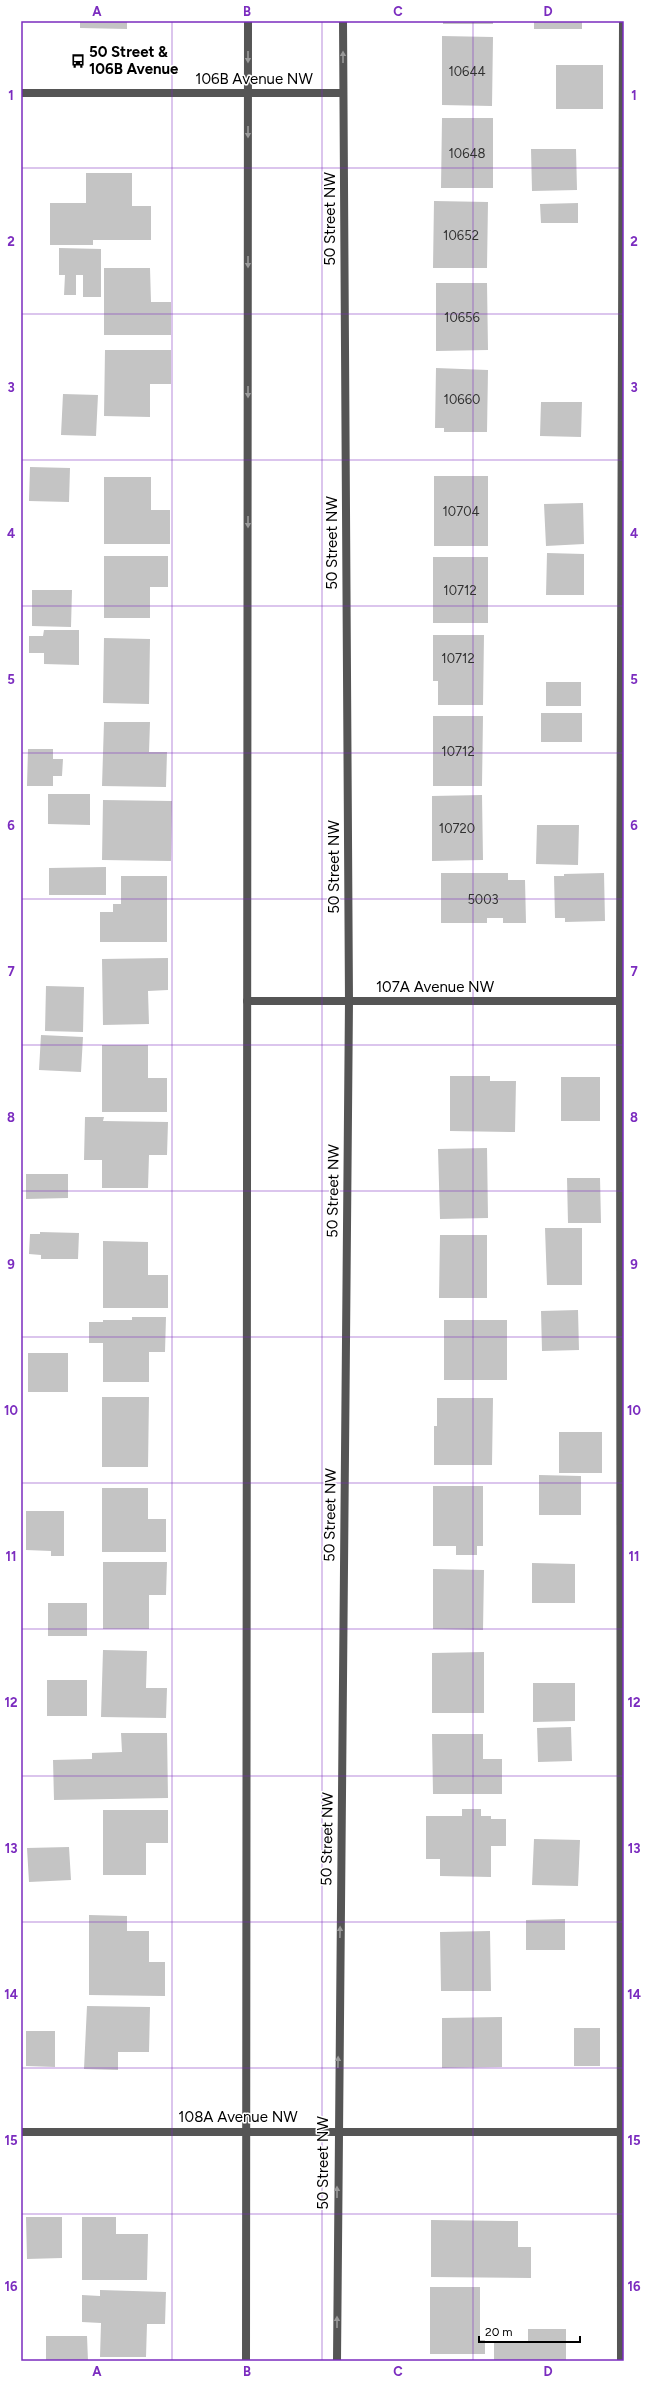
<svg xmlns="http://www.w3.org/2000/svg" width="645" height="2382" viewBox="0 0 645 2382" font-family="Figtree,sans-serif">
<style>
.building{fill:#c4c4c4}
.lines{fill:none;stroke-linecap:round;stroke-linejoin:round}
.service{stroke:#555;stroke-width:8}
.minor{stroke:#555;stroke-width:8}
.tertiary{stroke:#555;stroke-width:8}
.oneway{fill:#999}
.grid{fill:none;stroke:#7b2cbf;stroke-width:1;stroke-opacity:0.55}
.labels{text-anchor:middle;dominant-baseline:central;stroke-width:3;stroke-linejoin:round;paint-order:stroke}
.number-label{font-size:13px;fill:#313131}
.poi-label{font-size:15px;font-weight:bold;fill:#000;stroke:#fff;text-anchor:start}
.street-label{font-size:15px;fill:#000;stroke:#fff}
.neatline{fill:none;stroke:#7b2cbf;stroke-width:1.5}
.grid-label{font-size:13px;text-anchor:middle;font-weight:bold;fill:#7b2cbf}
</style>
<rect width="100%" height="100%" fill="#fff"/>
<path class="building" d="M80,21H127V29L80,28Z
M443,21H493V24H443Z
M534,21H582V29H534Z
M442,36L493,37L492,106L442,105Z
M556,65H603V109H556Z
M442,118H493V188H441Z
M531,149H576L577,190L532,191Z
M86,173H132V206H151V240H93V245H50V203H86Z
M434,201L488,202L487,268H433Z
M578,203V223H541L540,204Z
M59,248L101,249V297H83V275H76V295H64L65,275H59Z
M104,268H150L151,302H171V335H104Z
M436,283H487L488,350L436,351Z
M105,350H171V384H150V417L104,416Z
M436,368L488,370L487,432H444V428H435Z
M63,394L98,395L96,436L61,435Z
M541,402H582L581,437L540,436Z
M30,467L70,468L69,502L29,501Z
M434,476H488V546H434Z
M104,477H151V510H170V544H104Z
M583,503L584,544L546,546L544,504Z
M547,553L584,554V595H546Z
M104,556H168V587H150V618H104Z
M433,557H488V623H433Z
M32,590H72L71,627L32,626Z
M44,630H79V665L44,664V653H29V636H43Z
M433,635H484L483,705H438V681H433Z
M104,638L150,639L149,704L103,703Z
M546,682H581V706H546Z
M541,713H582V742H541Z
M433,716H483L482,786H433Z
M104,722H150L149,752H167L166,787L102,786Z
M28,749H53V759H63L62,776H53V786H27Z
M48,794H90V825L48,824Z
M482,795L483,860L432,861V796Z
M103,800L172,801L171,861L102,860Z
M537,825H579L578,865L536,864Z
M106,867V895H49V868Z
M441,873H508V880H525L526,923H503V918H487V923H441Z
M604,873L605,921L565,922V918H555L554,876H564V874Z
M121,876H167V942H100V912H113V904H121Z
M168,958V990L148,991L149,1024L103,1025L102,959Z
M46,986L84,987L83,1032L45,1031Z
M41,1035L83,1037L81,1072L39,1070Z
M102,1045H148V1078H167V1112H102Z
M450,1076H490V1081H516L515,1132L450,1131Z
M561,1077H600V1121H561Z
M85,1117H104L103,1121L168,1122L167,1155H149L148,1188H102V1160H84Z
M487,1148L488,1218L440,1219L438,1149Z
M26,1174H68V1198L26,1199Z
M567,1178H600L601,1223H568Z
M545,1228H582V1285H547Z
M40,1232L79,1233L78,1259H41V1255L29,1254L30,1234H40Z
M440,1235H487V1298H439Z
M103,1241L148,1242V1275H168V1308H103Z
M578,1310L579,1350L542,1351L541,1311Z
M132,1317H166L165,1352H149V1382H103V1343H89V1322H103V1320H132Z
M444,1320H507V1380H444Z
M28,1353H68V1392H28Z
M102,1397H149L148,1467H102Z
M437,1398H493L492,1465H434V1426H437Z
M559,1432H602V1473H559Z
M539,1475L581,1476V1515H539Z
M433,1486H483V1546H477V1555H456V1546H433Z
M102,1488H148V1519H166V1552H102Z
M26,1511H64V1556H51V1551L26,1550Z
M103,1562H167L166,1595H149V1629H103Z
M532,1563L575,1564V1603H532Z
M433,1569L484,1570L483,1630L433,1629Z
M48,1603H87V1636H48Z
M103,1650L147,1651L146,1688H167L166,1718L101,1717Z
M484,1652V1713H432V1653Z
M47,1680H87V1716H47Z
M533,1683H575V1721L533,1722Z
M571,1727L572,1761L538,1762L537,1728Z
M121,1733H167L168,1798L54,1800L53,1760L92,1759V1753L122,1752Z
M432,1734H483V1759H502V1794H433Z
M462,1809H481V1816H491V1819H506V1846H491V1877L440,1876V1859H426V1816H462Z
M103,1810H168V1843H146V1875H103Z
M534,1839L580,1840L578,1886L532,1885Z
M69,1847L71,1880L29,1882L27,1848Z
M89,1915L127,1916V1931H149V1962H165V1996L89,1995Z
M565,1919V1950H526V1920Z
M490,1931L491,1991H441L440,1932Z
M87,2006L150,2007L149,2052H118V2070L84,2069Z
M502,2017V2067L442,2068V2018Z
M574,2028H600V2066H574Z
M26,2031H55V2067L26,2066Z
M26,2217H62V2258L27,2259Z
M82,2217H116V2234H148L147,2280H82Z
M431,2220L518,2221V2247H531V2278L431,2277Z
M430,2287H480V2340H485V2354H430Z
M100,2290L166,2292L165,2324H147L146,2357H100L101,2323L82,2322V2295L100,2296Z
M528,2329H566V2361H494V2341H528Z
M46,2336H87L88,2361H46Z"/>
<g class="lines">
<path class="service" d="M621,2361L620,975L623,21"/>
<path class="minor" d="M247,1001H624
M21,2132H624"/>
<path class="tertiary" d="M21,93H343
M246,2361L248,21
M337,2361L349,1001L343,21"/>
</g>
<defs><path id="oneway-solid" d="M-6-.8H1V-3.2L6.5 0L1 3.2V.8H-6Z"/></defs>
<g class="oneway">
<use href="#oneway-solid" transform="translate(248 57) rotate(90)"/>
<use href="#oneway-solid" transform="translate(343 57) rotate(-90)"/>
<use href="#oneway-solid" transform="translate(248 132) rotate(90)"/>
<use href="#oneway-solid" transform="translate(248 262) rotate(90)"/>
<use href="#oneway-solid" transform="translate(248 392) rotate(90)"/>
<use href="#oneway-solid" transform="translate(248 522) rotate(90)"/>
<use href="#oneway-solid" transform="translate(340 1932) rotate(-89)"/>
<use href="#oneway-solid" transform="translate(338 2062) rotate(-89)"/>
<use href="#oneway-solid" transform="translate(337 2192) rotate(-90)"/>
<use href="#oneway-solid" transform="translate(337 2322) rotate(-90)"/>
</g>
<path class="grid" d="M172,21V2361M322,21V2361M473,21V2361M21,168H624M21,314H624M21,460H624M21,606H624M21,753H624M21,899H624M21,1045H624M21,1191H624M21,1337H624M21,1483H624M21,1629H624M21,1776H624M21,1922H624M21,2068H624M21,2214H624"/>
<defs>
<symbol id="bus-bare" viewBox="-9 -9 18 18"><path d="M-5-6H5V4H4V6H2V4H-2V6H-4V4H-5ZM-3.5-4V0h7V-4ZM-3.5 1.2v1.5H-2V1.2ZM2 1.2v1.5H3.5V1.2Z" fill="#000" stroke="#fff" stroke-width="2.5" paint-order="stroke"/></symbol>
</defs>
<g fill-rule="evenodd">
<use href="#bus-bare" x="68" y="51" width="20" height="20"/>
</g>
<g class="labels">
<g class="number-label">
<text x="467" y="71">10644</text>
<text x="467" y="153">10648</text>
<text x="461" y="235">10652</text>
<text x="462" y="317">10656</text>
<text x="462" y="399">10660</text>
<text x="461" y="511">10704</text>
<text x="460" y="590">10712</text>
<text x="458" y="658">10712</text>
<text x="458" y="751">10712</text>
<text x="457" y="828">10720</text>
<text x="483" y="899">5003</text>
</g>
<g class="poi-label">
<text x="89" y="52">50 Street &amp;<tspan x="89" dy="17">106B Avenue</tspan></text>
</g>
<g class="street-label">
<text x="254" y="79">106B Avenue NW</text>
<text transform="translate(330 219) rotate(-90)">50 Street NW</text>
<text transform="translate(332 543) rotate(-90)">50 Street NW</text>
<text transform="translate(334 867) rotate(-90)">50 Street NW</text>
<text x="435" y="987">107A Avenue NW</text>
<text transform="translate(333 1191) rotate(-89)">50 Street NW</text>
<text transform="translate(330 1515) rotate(-89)">50 Street NW</text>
<text transform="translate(327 1839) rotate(-89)">50 Street NW</text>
<text x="238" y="2117">108A Avenue NW</text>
<text transform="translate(323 2163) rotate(-90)">50 Street NW</text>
</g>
</g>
<rect width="645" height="2382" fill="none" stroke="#ffffff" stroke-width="44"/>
<path d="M479 2336v6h101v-6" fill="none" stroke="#000000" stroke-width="2"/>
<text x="485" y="2336" font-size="12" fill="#000000" stroke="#ffffff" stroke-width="3" paint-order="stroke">20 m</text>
<rect x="22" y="22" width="601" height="2338" class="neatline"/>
<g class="grid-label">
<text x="97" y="16">A</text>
<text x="247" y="16">B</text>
<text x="398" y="16">C</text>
<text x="548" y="16">D</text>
<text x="11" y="100">1</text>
<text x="634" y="100">1</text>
<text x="11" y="246">2</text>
<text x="634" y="246">2</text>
<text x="11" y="392">3</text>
<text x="634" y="392">3</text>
<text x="11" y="538">4</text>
<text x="634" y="538">4</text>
<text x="11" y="684">5</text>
<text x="634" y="684">5</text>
<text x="11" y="830">6</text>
<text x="634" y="830">6</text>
<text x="11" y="976">7</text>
<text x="634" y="976">7</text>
<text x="11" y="1122">8</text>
<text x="634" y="1122">8</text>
<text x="11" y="1269">9</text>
<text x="634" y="1269">9</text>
<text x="11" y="1415">10</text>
<text x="634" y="1415">10</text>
<text x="11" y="1561">11</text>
<text x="634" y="1561">11</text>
<text x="11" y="1707">12</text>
<text x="634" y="1707">12</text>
<text x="11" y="1853">13</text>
<text x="634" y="1853">13</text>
<text x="11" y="1999">14</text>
<text x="634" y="1999">14</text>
<text x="11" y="2145">15</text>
<text x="634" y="2145">15</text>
<text x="11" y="2291">16</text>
<text x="634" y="2291">16</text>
<text x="97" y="2376">A</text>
<text x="247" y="2376">B</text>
<text x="398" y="2376">C</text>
<text x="548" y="2376">D</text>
</g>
</svg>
